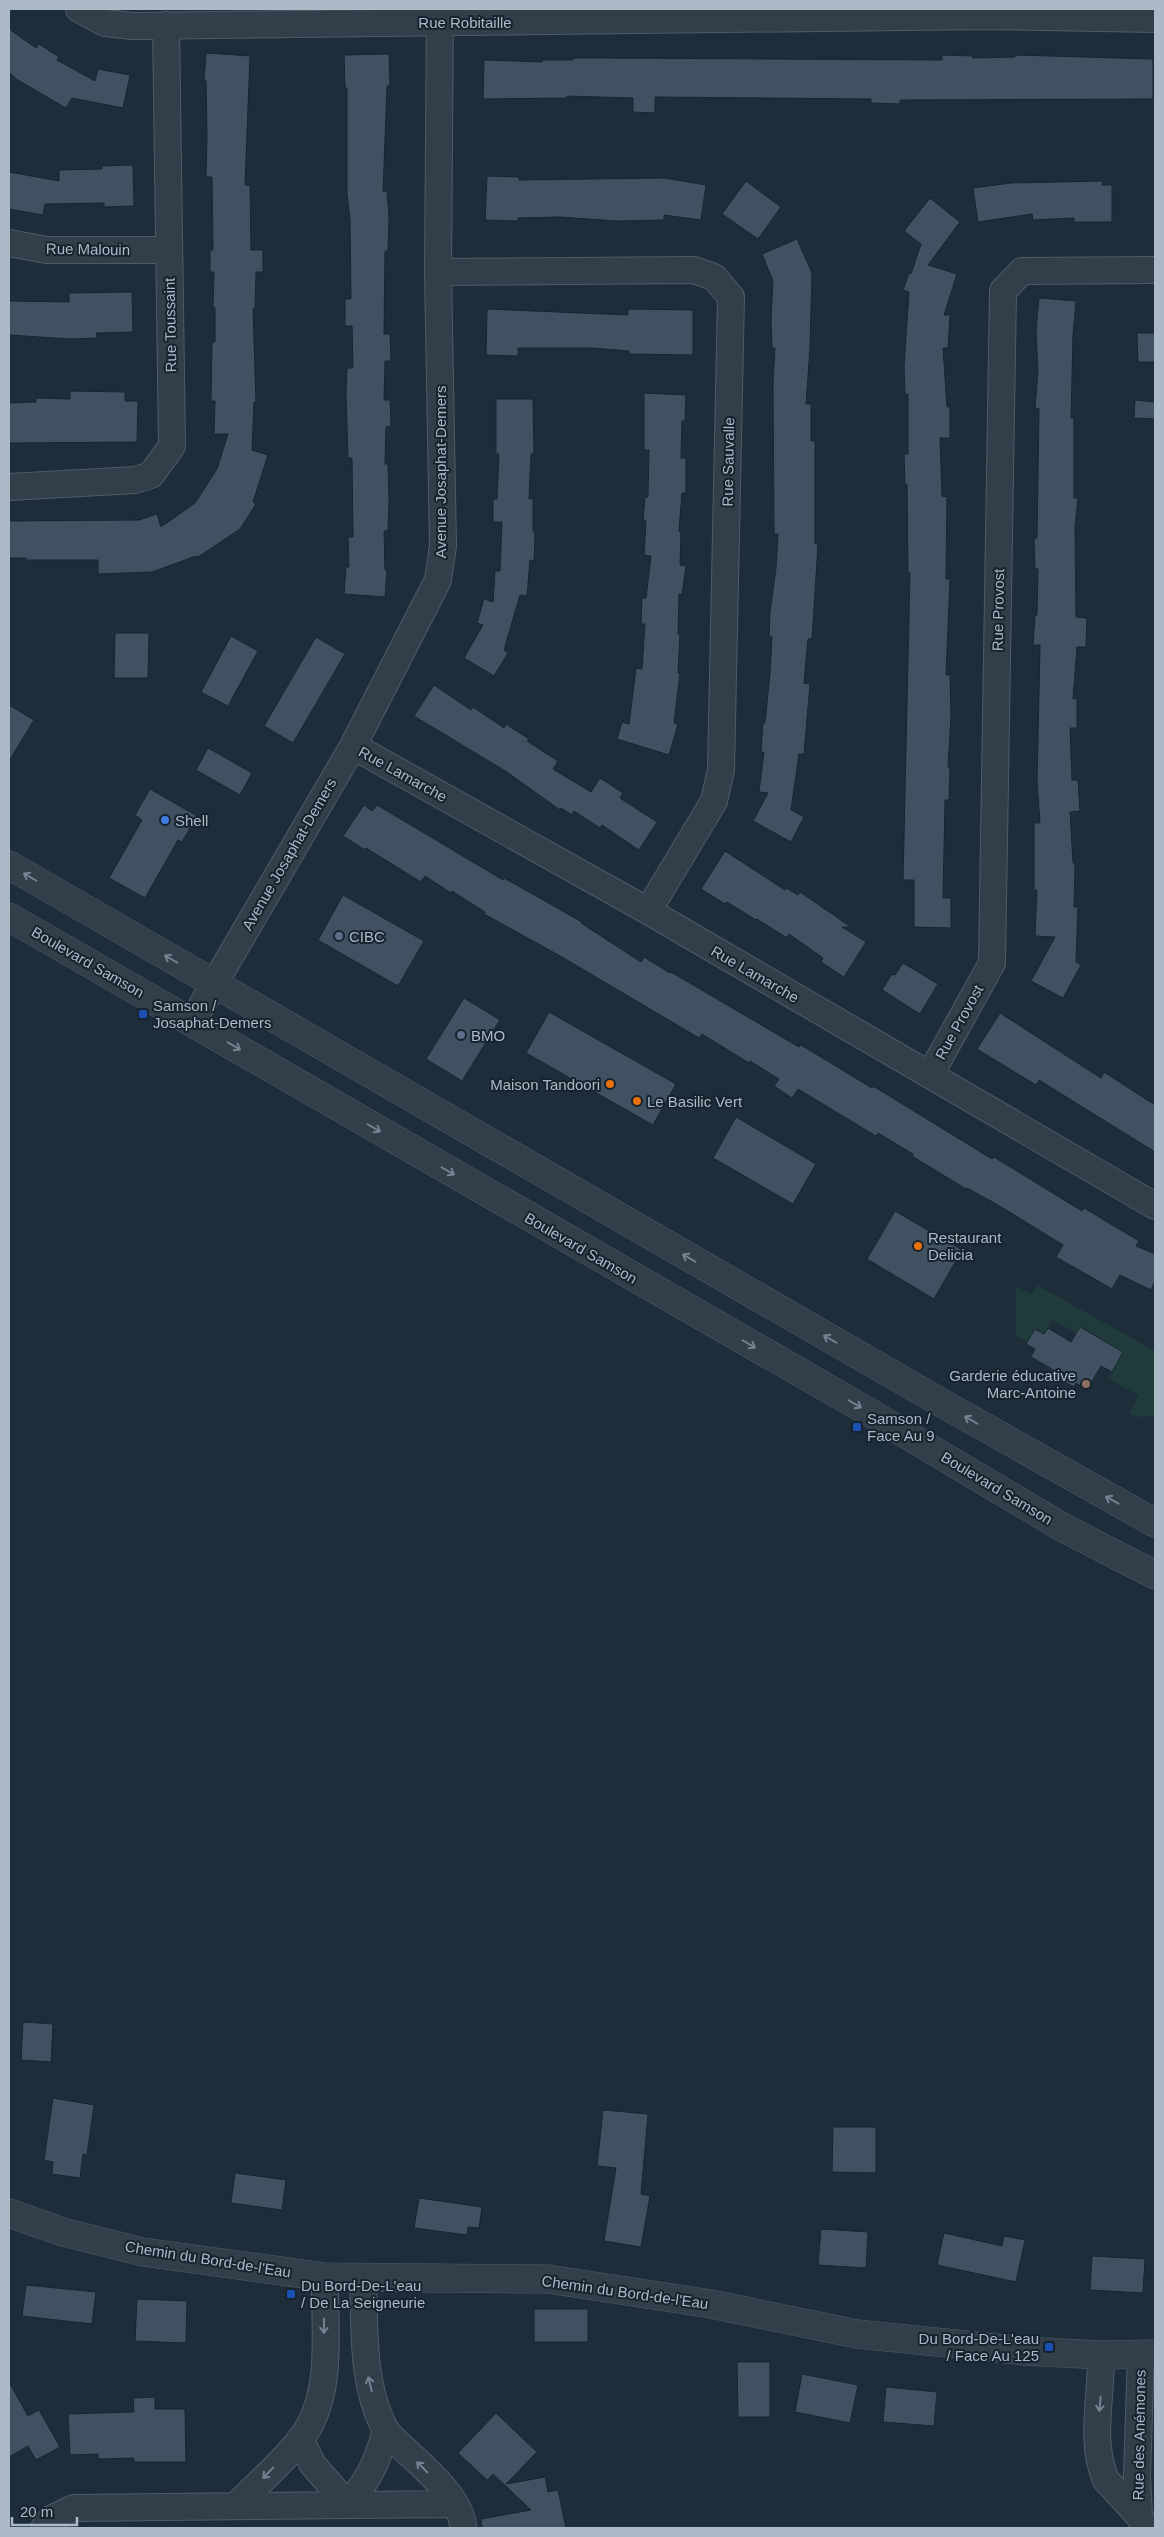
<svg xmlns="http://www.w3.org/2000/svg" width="1164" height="2537" viewBox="0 0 1164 2537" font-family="Arial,sans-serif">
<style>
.green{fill:#203b3b}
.building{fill:#405262;stroke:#192530}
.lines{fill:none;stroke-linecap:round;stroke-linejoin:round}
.minor-casing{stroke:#4f5c68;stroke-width:28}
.tertiary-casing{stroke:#4f5c68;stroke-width:29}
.minor{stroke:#323e4a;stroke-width:26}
.tertiary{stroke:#323e4a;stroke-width:28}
.oneway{stroke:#75828f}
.shop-dot{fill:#3f7fe0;stroke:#17232e;stroke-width:2}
.service-dot{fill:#5c6f8a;stroke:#17232e;stroke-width:2}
.transit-dot{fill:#1a4fb4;stroke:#17232e;stroke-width:2}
.food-dot{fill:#e8710a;stroke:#17232e;stroke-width:2}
.education-dot{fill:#8d6e63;stroke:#17232e;stroke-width:2}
.labels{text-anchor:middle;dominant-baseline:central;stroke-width:4;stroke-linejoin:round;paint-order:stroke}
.street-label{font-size:15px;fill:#acb9c7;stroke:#17232e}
.poi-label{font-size:15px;fill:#acb9c7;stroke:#17232e;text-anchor:start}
</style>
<rect width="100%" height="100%" fill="#1e2d3a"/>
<path class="green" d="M1037,1285L1155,1351V1416L1138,1417L1129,1413L1139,1396L1108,1378L1123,1352L1081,1327L1077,1333L1052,1320L1044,1334L1035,1329L1028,1342L1016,1336V1286L1031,1295Z"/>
<path class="building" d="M9,29L36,48L39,44L59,57L57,60L95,81L98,69L130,75L123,108L72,98L66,108L16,79L9,72Z
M206,53L250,56L245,185H250L251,250H263V272H256L255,309H253L256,402H254L252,450L268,455L253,502L256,504L240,529L198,557L196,556L152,572L98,574V560H26V558H9V521L139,520L157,514L161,527L195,503L217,469L228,434H214L215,401H211L212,342H215V308L213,307L214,272H210V250H213L212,177H206L207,137L206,81L204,80Z
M389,54L390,86H387L383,192L387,191L389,217L388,251H385L384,334H390L391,361H385L384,400H390L391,426L386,427L385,464H388L389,501L388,531H384L385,570H387L385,597L344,594L346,567H349L348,537H353L352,458H348L346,393L347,368H353L352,326H345V299H351L350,220L347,193V88H345L344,55Z
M942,55L973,56V58L1015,57V55L1153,59V99L900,100V104L871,103V99L655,97V113L633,112V98L567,96V98L483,99L484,60L542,62V60H573V58H604L942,60Z
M133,165L134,206L104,207V203L45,204L43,215L9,209V172L59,181V170L102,169V166Z
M487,176L519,177V180L665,178L706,185L701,220L664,215V220L617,221L559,217L518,218L517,221L485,220Z
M746,181L781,207L758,239L722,214Z
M1103,181L1102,185H1112V222H1074V218L1033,220L1032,214L978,222L973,188L1011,183Z
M930,198L960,222L928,265L957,274L944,315H950L948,348H943L947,407H950V438H940L942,496L947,497L946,579H950L946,675H950L951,716L948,767H950L949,800H945L943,898H951V928L914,927V880H903L910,573H908L907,484L905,485L904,454H908V394H905L904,366L909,292L903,290L909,273L911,274L921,244L904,231Z
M797,239L812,273L810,348L806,404H811V441H815V544H818L812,639H808L804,683L810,684L804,754H799L791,810L804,817L791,842L753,821L768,793L759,792L764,752H761L763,723H765L770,673L772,637H769L770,612L776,568L778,534H774L773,384L775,348H772L771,320L773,281L762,254Z
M132,292L133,332L96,333L97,338L70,339L9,335V301L69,302V293Z
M1039,298L1076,301L1073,335L1071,418H1074V498H1078L1075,527L1076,617L1087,618L1086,647H1077L1073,699H1077V728H1070L1072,780H1078L1080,811L1070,812L1073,863H1075L1074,907H1078L1076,962L1081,965L1063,998L1031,981L1055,937L1035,936L1037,890H1034V823H1040L1037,783L1040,645H1033L1035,615H1037L1038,569H1035L1034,538H1037L1039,409L1035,408L1038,371L1036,330Z
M487,309L628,315V309L693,310V355L629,354V351L592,348H518V356L486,355Z
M1137,333H1155V362H1138Z
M70,391L125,392V401H138L137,442L9,443V403L36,402V398L70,399Z
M644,393L686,395L685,421H682L681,458H686V493H682L679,531L681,532L680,565L686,566L682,595L679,594L678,634H680L678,673H680L674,723L678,724L669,755L617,739L622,722L629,724L636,668L642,669L645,624H641L642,598H646L651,556L644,555L646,521H643L645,497H648L649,450H644Z
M496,399H533L534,454H531L529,499H533V532L535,533L534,561L530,560L527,596L520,595L504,650L508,653L494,676L464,658L483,625L477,623L484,599L493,602L495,571H500L502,522H493V499H497L499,454H496Z
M1135,400L1155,402V419L1134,418Z
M115,633H149L148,678H114Z
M231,636L258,651L228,706L201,692Z
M316,637L345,654L293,743L264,726Z
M434,685L471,710L473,707L504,728L506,724L529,739L527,741L558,761L553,769L591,792L600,778L623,793L620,798L657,822L639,850L602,825L600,828L574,811L572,815L561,808L560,810L507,772L414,716Z
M9,705L34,720L9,761Z
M208,748L252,773L240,795L196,770Z
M150,789L197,816L182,842L178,840L145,898L109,878L142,820L135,815Z
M364,805L372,811L377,805L503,880L504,878L582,922L581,923L641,962L644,957L670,973L671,972L799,1047L801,1045L872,1088L873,1086L992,1159L994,1157L1082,1211L1084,1208L1139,1241L1136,1246L1155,1254V1281L1151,1290L1120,1275L1112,1289L1056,1257L1063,1245L998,1205L967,1188L966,1189L912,1156L913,1154L878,1133L876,1136L798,1089L792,1098L774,1086L779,1079L750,1061L749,1063L702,1034L699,1038L562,957L484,914L485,912L452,891L451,893L425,876L421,882L366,848L365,850L343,836Z
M725,851L785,890L786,888L798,895L800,892L851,927H842L866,942L844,977L821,962L823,958L789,934L787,938L757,919L756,920L727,902L725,904L701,889Z
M343,895L424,941L398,986L318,940Z
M903,963L938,984L920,1014L882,990L892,974L895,975Z
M464,998L500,1020L462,1081L426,1059Z
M549,1012L676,1084L653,1125L526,1053Z
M1000,1013L1101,1078L1104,1072L1155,1105V1152L1039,1080L1036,1085L977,1049Z
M736,1117L816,1164L793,1204L713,1158Z
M895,1211L962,1250L934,1299L867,1259Z
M1080,1327L1123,1352L1112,1372L1101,1366L1087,1390L1076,1383L1074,1387L1049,1374L1052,1369L1031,1357L1035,1349L1026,1344L1035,1329L1044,1334L1048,1328L1071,1342Z
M23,2022L53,2024L51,2062L21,2060Z
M53,2098L94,2105L87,2155L83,2154L80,2178L52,2174L53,2162L44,2160Z
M603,2110L648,2114L641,2194L650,2196L641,2247L604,2241L616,2168L597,2166Z
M833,2127H876V2173L832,2172Z
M235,2173L286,2180L282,2210L231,2203Z
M419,2198L482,2207L479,2228L468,2227L467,2235L414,2228Z
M821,2229L868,2232L866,2268L818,2265Z
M944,2233L1002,2246L1004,2236L1025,2240L1016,2282L937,2265Z
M1092,2256L1145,2259L1143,2293L1090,2290Z
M26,2285L96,2292L92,2324L22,2316Z
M137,2299L187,2301L186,2343L135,2341Z
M534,2309H588V2342H534Z
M737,2362H770V2417H738Z
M802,2374L858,2385L850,2423L795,2412Z
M9,2382L28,2416L39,2410L60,2447L36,2460L28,2446L9,2457Z
M886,2387L937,2392L934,2426L883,2422Z
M155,2397V2409H185L186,2462H134V2458L98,2459V2454L70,2455L68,2414L134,2412L133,2398Z
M496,2413L537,2452L506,2484L545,2477L548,2492L558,2490L566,2528H482L481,2519L531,2510L493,2474L487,2480L458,2453Z"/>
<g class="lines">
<defs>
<path id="minor" d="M79,9L105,23L133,26L986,16L1155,19
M9,243L47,250H169
M438,272L694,270L714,277L731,297L721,770L714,801L648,911
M9,487L135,480L151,475L172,446L166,25
M353,746L648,911L1155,1206
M192,1022L353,746L438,580L443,546L438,272L440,9
M930,1075L992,963L1003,291L1022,271L1155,270
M363,2277C365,2327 361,2381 384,2427C388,2435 396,2441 402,2447C422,2466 463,2499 463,2528
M1101,2355C1102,2395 1089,2442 1106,2480L1139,2516L1145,2528
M300,2439L313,2465L348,2505
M348,2505C369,2478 377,2464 386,2430
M236,2506C257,2484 281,2464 300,2440C335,2396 324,2329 325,2277
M1139,2516L1137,2475L1141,2354
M44,2528L51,2519L74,2508L454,2504"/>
<path id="tertiary" d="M9,865L947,1406L1155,1523
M9,917L867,1411L1062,1527L1155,1575
M9,2213L63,2232L143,2252L325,2277L548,2279L711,2304L857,2334L1025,2351L1101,2355L1155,2354"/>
</defs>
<use href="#minor" class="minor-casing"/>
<use href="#tertiary" class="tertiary-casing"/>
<use href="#minor" class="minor"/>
<use href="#tertiary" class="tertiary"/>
</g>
<defs><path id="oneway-shaft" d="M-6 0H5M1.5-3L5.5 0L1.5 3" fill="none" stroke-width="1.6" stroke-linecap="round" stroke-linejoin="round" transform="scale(1.25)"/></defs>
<g class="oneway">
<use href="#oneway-shaft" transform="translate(30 877) rotate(-150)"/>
<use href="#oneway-shaft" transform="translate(171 959) rotate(-150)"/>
<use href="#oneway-shaft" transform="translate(234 1046) rotate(30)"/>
<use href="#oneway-shaft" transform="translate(374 1128) rotate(30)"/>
<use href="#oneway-shaft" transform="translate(448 1171) rotate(30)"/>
<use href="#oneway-shaft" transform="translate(689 1258) rotate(-150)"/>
<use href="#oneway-shaft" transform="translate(830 1339) rotate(-150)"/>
<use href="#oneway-shaft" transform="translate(749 1344) rotate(30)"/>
<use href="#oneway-shaft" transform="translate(855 1404) rotate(30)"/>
<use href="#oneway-shaft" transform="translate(971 1420) rotate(-150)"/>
<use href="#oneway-shaft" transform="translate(1112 1500) rotate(-151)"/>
<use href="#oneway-shaft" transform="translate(324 2326) rotate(91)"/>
<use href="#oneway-shaft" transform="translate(370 2384) rotate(-103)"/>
<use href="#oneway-shaft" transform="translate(1100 2404) rotate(95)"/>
<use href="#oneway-shaft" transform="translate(422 2467) rotate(-135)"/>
<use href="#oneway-shaft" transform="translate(268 2473) rotate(134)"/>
</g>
<circle class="shop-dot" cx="165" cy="820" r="5"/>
<g class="service-dot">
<circle cx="339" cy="936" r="5"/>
<circle cx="461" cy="1035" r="5"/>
</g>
<g class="transit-dot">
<rect x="138" y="1009" width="10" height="10" rx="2.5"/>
<rect x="852" y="1422" width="10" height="10" rx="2.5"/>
<rect x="286" y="2289" width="10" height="10" rx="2.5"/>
<rect x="1044" y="2342" width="10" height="10" rx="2.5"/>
</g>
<g class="food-dot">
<circle cx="610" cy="1084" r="5"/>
<circle cx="637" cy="1101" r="5"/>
<circle cx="918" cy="1246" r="5"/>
</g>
<circle class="education-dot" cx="1086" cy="1384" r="5"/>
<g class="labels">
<g class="street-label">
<text x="465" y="22">Rue Robitaille</text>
<text transform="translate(88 249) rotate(1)">Rue Malouin</text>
<text transform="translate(170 325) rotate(-91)">Rue Toussaint</text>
<text transform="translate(728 462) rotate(-89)">Rue Sauvalle</text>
<text transform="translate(440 472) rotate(-90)">Avenue Josaphat-Demers</text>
<text transform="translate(998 610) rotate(-89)">Rue Provost</text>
<text transform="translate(403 774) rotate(29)">Rue Lamarche</text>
<text transform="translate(289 854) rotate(-60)">Avenue Josaphat-Demers</text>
<text transform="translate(88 962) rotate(30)">Boulevard Samson</text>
<text transform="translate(755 974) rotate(30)">Rue Lamarche</text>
<text transform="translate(959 1022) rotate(-61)">Rue Provost</text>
<text transform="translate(581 1248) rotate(30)">Boulevard Samson</text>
<text transform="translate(997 1488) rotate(31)">Boulevard Samson</text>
<text transform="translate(208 2259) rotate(9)">Chemin du Bord-de-l'Eau</text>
<text transform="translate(625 2292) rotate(8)">Chemin du Bord-de-l'Eau</text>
<text transform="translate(1139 2435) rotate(-89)">Rue des Anémones</text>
</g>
<g class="poi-label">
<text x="175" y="820">Shell</text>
<text x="349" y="936">CIBC</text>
<text x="153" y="1005">Samson /<tspan x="153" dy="17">Josaphat-Demers</tspan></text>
<text x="471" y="1035">BMO</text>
<text x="600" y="1084" text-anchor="end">Maison Tandoori</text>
<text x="647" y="1101">Le Basilic Vert</text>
<text x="928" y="1237">Restaurant<tspan x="928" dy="17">Delicia</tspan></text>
<text x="1076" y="1375" text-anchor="end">Garderie éducative<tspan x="1076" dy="17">Marc-Antoine</tspan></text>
<text x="867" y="1418">Samson /<tspan x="867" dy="17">Face Au 9</tspan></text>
<text x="301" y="2285">Du Bord-De-L'eau<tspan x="301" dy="17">/ De La Seigneurie</tspan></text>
<text x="1039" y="2338" text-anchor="end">Du Bord-De-L'eau<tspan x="1039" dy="17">/ Face Au 125</tspan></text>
</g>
</g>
<rect width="1164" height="2537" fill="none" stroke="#acb9c7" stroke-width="20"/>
<path d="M12 2517v8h65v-8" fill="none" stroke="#acb9c7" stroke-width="2.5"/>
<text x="20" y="2517" font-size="15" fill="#acb9c7" stroke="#17232e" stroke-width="4" paint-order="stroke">20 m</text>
</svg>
